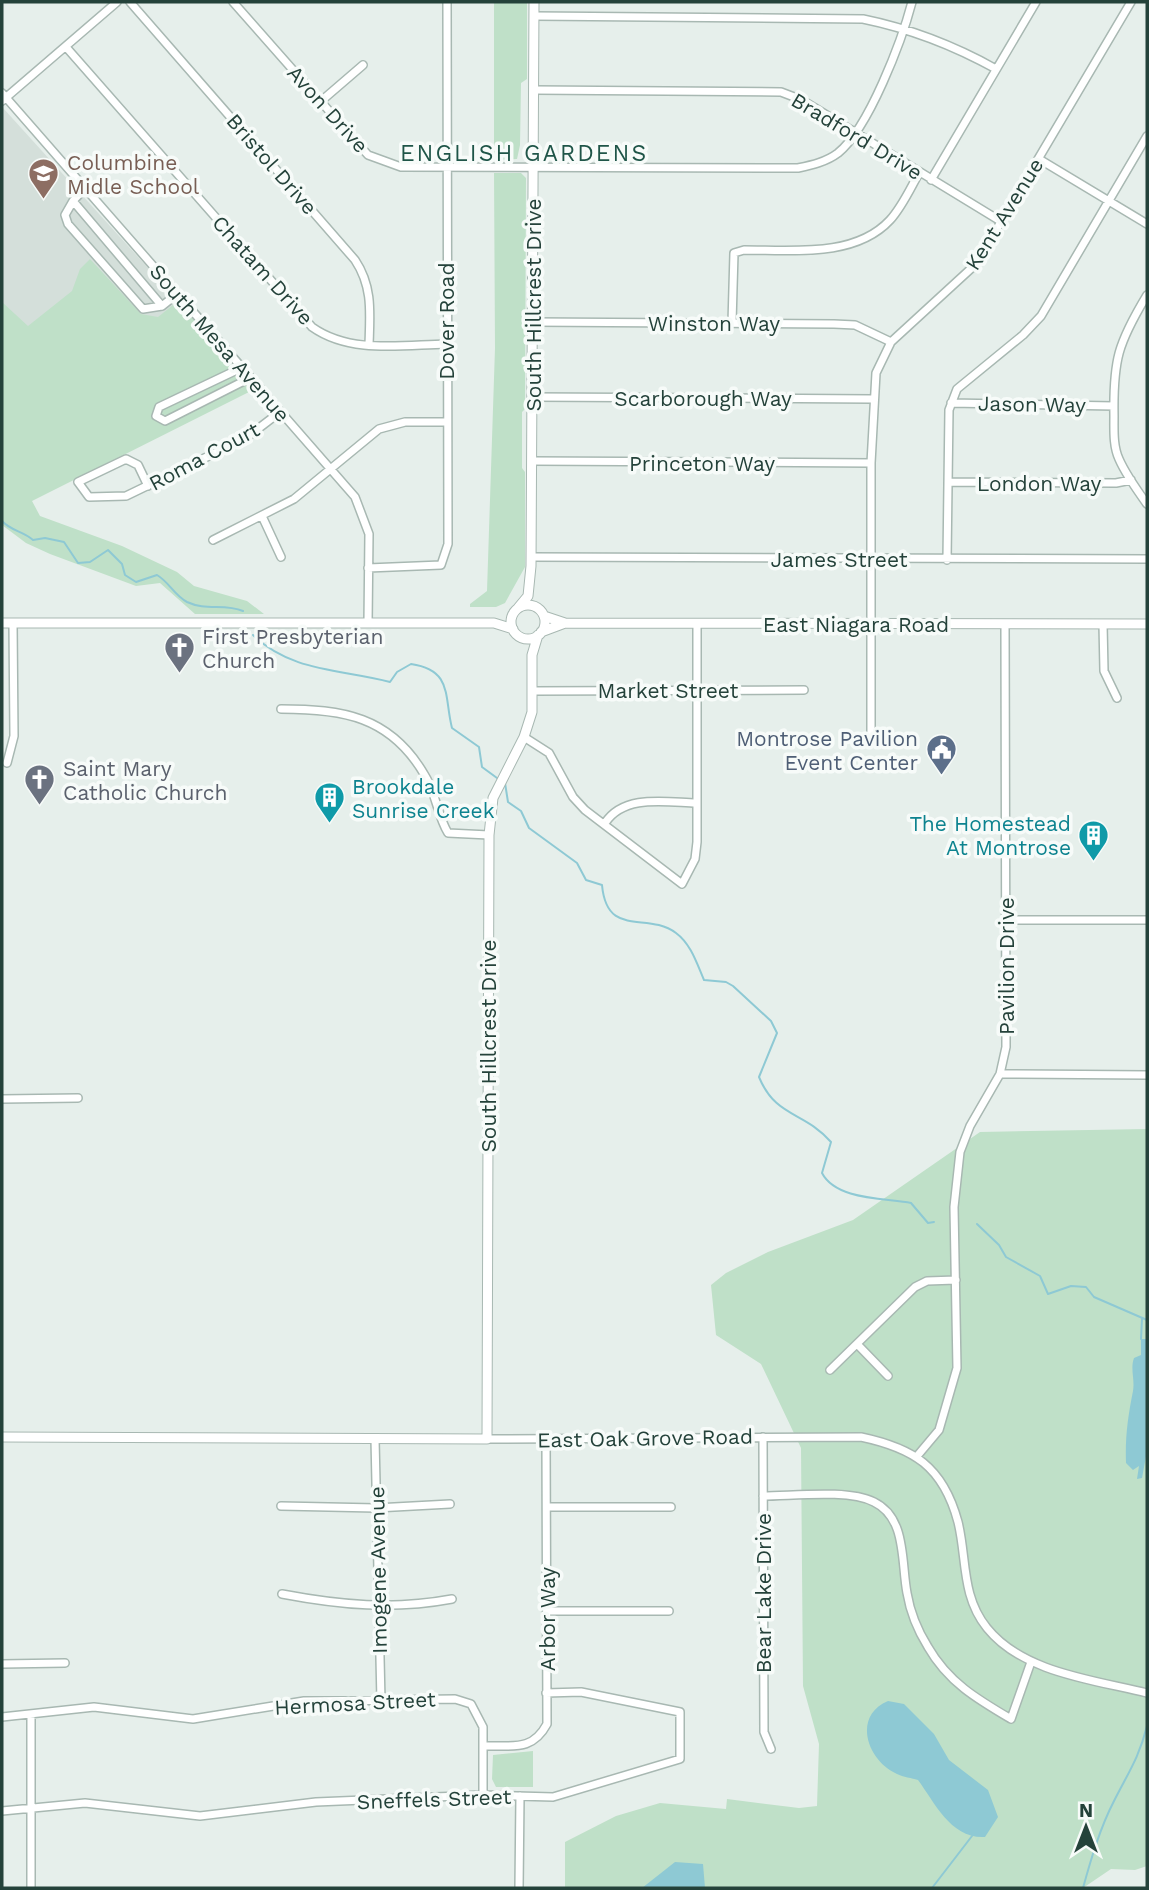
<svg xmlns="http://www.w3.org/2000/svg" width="1149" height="1890" viewBox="0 0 1149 1890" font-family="'Work Sans',sans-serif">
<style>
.built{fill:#d4dfda}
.green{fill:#bfe0c8}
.water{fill:#8ec9d4}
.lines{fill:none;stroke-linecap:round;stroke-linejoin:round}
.stream{stroke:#8ec9d4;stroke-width:2}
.minor-casing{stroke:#a8b8b2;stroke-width:10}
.tertiary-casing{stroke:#a8b8b2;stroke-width:11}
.minor{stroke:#fff;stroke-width:7}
.tertiary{stroke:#fff;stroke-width:9}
.labels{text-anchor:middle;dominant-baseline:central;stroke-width:7;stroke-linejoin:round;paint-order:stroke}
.street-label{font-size:21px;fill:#24423a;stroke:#f7fbf9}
.education-label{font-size:21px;fill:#785e54;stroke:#f7fbf9;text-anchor:start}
.worship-label{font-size:21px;fill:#5b616d;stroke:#f7fbf9;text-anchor:start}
.service-label{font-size:21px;fill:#4e5e75;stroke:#f7fbf9;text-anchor:end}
.culture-label{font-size:21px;fill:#0d838f;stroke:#f7fbf9;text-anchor:start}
.neighbourhood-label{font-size:23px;letter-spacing:2px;fill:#1f5548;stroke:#f7fbf9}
</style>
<rect width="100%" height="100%" fill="#e6efeb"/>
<path class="built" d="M3,108L178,301L230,363L2,429Z"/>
<path class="green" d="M494,2H527V79L521,83L520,145L517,159L494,160Z
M494,173H521L526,178L525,409L522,412V468L525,472V567L505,603L496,607H470V604L487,591L495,348Z
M90,259L141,314L158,317L178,301L253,390L32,501L40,516L122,546L177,572L194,586L247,601L264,614H195L160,583L136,586L50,554L26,543L2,525V302L28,326L72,291L80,269Z
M1147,1129V1866L1135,1870L1111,1869L1083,1888H565V1842L616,1816L660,1803L726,1809L727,1799L799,1808L817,1806L819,1744L803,1686L801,1448L761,1364L716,1335L711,1285L726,1273L768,1252L853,1220L980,1132Z
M533,1751V1787H496L492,1779L493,1755Z"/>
<path class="water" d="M1141,1339H1147V1451L1142,1478L1137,1479L1139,1466L1133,1470L1126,1463C1125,1437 1128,1416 1133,1391C1135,1379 1130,1369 1134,1358L1141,1355Z
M888,1701L904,1704L934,1734L949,1760L988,1790L998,1817L985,1837C951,1839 935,1803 918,1780C912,1778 903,1777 897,1774C867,1761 852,1716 888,1701Z
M675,1862L703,1864L705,1888H642Z"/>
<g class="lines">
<path class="stream" d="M2,521C11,531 23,531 33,540L45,538L64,542L78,563L90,562L108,550L122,564L125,575L136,582L157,575C169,582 174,595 187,602C206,611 225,603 243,611
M253,635C291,672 340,669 390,682L397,672L411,664C453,670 444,697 452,728L479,747L482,767L497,778
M505,783L508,802L521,811L529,828L577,863L586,880L602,885C607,939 647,911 676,933C691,944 697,964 704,980L726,982L733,986L771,1021L777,1033L759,1077C776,1118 804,1111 831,1142L822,1173C836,1200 884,1198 911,1203L928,1223L934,1222
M977,1224L999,1245L1006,1257L1040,1276L1048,1294L1071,1286L1086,1287L1094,1297L1147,1320
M1141,1339L1142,1319
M932,1888L972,1836
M1083,1888C1091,1859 1100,1828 1114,1801C1128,1773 1139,1758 1147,1726"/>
<defs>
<path id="minor" d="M130,2L355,260C373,287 370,313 369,345
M233,2L368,155L401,167L798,168C812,165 826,162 838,153C869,128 902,40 912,2
M534,16L863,19C912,29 953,45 996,69
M66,47L312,327C350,354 401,345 446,344
M534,90L781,92L802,100L1002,222
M2,93L355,497L369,534L368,623
M2,101L117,2
M320,102L363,65
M1039,159L1147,224
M931,180L1036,2
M85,188L73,201L162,306L177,294
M73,201L65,215L68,224L143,309L162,306
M1147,295C1118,343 1113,360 1114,416C1114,430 1113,446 1119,459C1126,475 1137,490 1147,504
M533,322L834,324L855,325L891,342
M732,323L734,253L744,250C791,250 855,258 890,220C902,207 910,189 919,173
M241,368L159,407L156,416L165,421L250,378
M533,397L872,399
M951,403L1114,406
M532,461L871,463
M948,482L1116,483L1131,480
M148,486L138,465L126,459L78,482L89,497L126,496L246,438L280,412
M262,516L281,557
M213,540L294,499L379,429L405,422H446
M531,557L1147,559
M947,560L949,410L957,389L1023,335L1041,316L1147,136
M368,568L441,565L448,544L447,2
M1103,624L1104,671L1117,698
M533,691L804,690
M281,709C342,709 390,716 424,774C436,792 437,815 448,833L489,835
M871,736V463L876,373L891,342L976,264L1131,2
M524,737L549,753L573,797L585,810L682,884L695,859L697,842V623
M7,763L14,736L13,623
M605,823C624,794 665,802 696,803
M1006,920H1147
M1000,1074L1147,1075
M2,1099L78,1098
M857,1344L888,1376
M830,1370L915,1287L927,1281L956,1280
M763,1437L764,1732L771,1749
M375,1439L381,1701
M487,1439L861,1437C913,1448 943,1466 958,1522C967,1558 961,1596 987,1628C1023,1673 1095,1680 1147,1693
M918,1455L939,1430L957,1368L954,1207L960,1152L970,1126L1000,1074L1006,1047L1005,624
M763,1496C793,1496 848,1489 874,1502C907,1518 901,1562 907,1593C910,1611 918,1631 928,1647C948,1682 977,1699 1011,1719L1031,1662
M281,1506L376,1508L450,1504
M547,1507H671
M282,1594C340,1605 393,1610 452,1599
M548,1611H669
M2,1664L65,1663
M31,1714V1888
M2,1717L94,1707L193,1719L304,1701L455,1699L471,1704L483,1727V1795
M484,1746C512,1745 532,1752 547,1724L546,1439
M2,1811L85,1803L200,1816L316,1802L483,1795L553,1797L680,1759V1712L581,1692L546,1693
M519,1888L520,1796"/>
<path id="tertiary" d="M511 622a17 17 0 1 1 34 0a17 17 0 1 1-34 0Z
M518,608L528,596L531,566L534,2
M544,616L565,623L1147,624
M2,623H494L513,629
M541,632L565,623
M2,1437L487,1439L489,835L493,798L524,737L532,712V655L538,635"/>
</defs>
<use href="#minor" class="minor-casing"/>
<use href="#tertiary" class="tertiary-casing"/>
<use href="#minor" class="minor"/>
<use href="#tertiary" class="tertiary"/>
</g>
<defs>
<symbol id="school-pin" viewBox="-11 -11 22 30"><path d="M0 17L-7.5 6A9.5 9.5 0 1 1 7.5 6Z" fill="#8d6e63" stroke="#f7fbf9"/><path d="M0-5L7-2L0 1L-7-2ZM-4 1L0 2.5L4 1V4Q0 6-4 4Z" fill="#fff"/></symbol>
<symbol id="church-pin" viewBox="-11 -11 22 30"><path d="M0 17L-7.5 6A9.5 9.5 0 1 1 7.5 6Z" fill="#6b7280" stroke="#f7fbf9"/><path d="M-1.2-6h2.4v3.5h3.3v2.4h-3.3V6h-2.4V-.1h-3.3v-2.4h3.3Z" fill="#fff"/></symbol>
<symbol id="civic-pin" viewBox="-11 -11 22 30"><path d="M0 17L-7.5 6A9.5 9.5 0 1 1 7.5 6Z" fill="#5c6f8a" stroke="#f7fbf9"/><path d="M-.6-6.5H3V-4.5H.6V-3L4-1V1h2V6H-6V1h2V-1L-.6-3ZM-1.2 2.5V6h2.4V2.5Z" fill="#fff"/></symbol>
<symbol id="building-pin" viewBox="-11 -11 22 30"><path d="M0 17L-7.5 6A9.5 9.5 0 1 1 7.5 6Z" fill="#0f9aa8" stroke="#f7fbf9"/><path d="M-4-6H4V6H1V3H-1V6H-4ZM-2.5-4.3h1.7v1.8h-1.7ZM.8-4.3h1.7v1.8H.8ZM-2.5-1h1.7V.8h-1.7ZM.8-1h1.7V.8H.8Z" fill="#fff"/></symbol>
</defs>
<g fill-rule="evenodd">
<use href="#school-pin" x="26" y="156" width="35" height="47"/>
<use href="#church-pin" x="162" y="630" width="35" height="47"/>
<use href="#civic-pin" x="924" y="732" width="35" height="47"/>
<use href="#church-pin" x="22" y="762" width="35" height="47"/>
<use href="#building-pin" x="312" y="780" width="35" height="47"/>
<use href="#building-pin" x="1076" y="818" width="35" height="47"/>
</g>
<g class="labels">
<g class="street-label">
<text transform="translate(328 109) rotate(48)">Avon Drive</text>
<text transform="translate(857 136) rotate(31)">Bradford Drive</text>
<text transform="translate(272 164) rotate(49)">Bristol Drive</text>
<text transform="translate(1004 214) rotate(-58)">Kent Avenue</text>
<text transform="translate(263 270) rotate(48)">Chatam Drive</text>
<text transform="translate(533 305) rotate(-90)">South Hillcrest Drive</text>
<text transform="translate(446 321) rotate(-90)">Dover Road</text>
<text x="714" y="323">Winston Way</text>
<text transform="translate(220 343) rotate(49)">South Mesa Avenue</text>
<text x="703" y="398">Scarborough Way</text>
<text transform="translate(1032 404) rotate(1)">Jason Way</text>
<text transform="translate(204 456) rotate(-28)">Roma Court</text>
<text x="702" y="463">Princeton Way</text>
<text x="1039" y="483">London Way</text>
<text x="839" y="559">James Street</text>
<text x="856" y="624">East Niagara Road</text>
<text x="668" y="690">Market Street</text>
<text transform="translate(1006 966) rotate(-90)">Pavilion Drive</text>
<text transform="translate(488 1046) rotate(-90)">South Hillcrest Drive</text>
<text transform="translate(645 1438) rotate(-1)">East Oak Grove Road</text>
<text transform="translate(378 1570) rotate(-91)">Imogene Avenue</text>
<text transform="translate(763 1593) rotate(-90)">Bear Lake Drive</text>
<text transform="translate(547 1619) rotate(-90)">Arbor Way</text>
<text transform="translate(355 1703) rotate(-3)">Hermosa Street</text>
<text transform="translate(434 1799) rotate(-2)">Sneffels Street</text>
</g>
<g class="education-label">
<text x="67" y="162">Columbine<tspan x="67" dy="24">Midle School</tspan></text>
</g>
<g class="worship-label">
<text x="202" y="636">First Presbyterian<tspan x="202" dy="24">Church</tspan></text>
<text x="63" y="768">Saint Mary<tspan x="63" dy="24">Catholic Church</tspan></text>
</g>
<g class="service-label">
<text x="918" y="738">Montrose Pavilion<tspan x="918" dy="24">Event Center</tspan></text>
</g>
<g class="culture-label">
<text x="352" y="786">Brookdale<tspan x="352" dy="24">Sunrise Creek</tspan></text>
<text x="1071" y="823" text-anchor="end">The Homestead<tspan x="1071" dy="24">At Montrose</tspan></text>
</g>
<g class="neighbourhood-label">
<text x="524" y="153">ENGLISH GARDENS</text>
</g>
</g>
<rect width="1149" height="1890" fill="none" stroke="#24423a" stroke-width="7"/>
<g transform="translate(1086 1827)" stroke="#f7fbf9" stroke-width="5" paint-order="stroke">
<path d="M0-5L12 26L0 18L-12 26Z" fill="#24423a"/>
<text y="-10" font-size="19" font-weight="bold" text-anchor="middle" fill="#24423a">N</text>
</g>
</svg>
